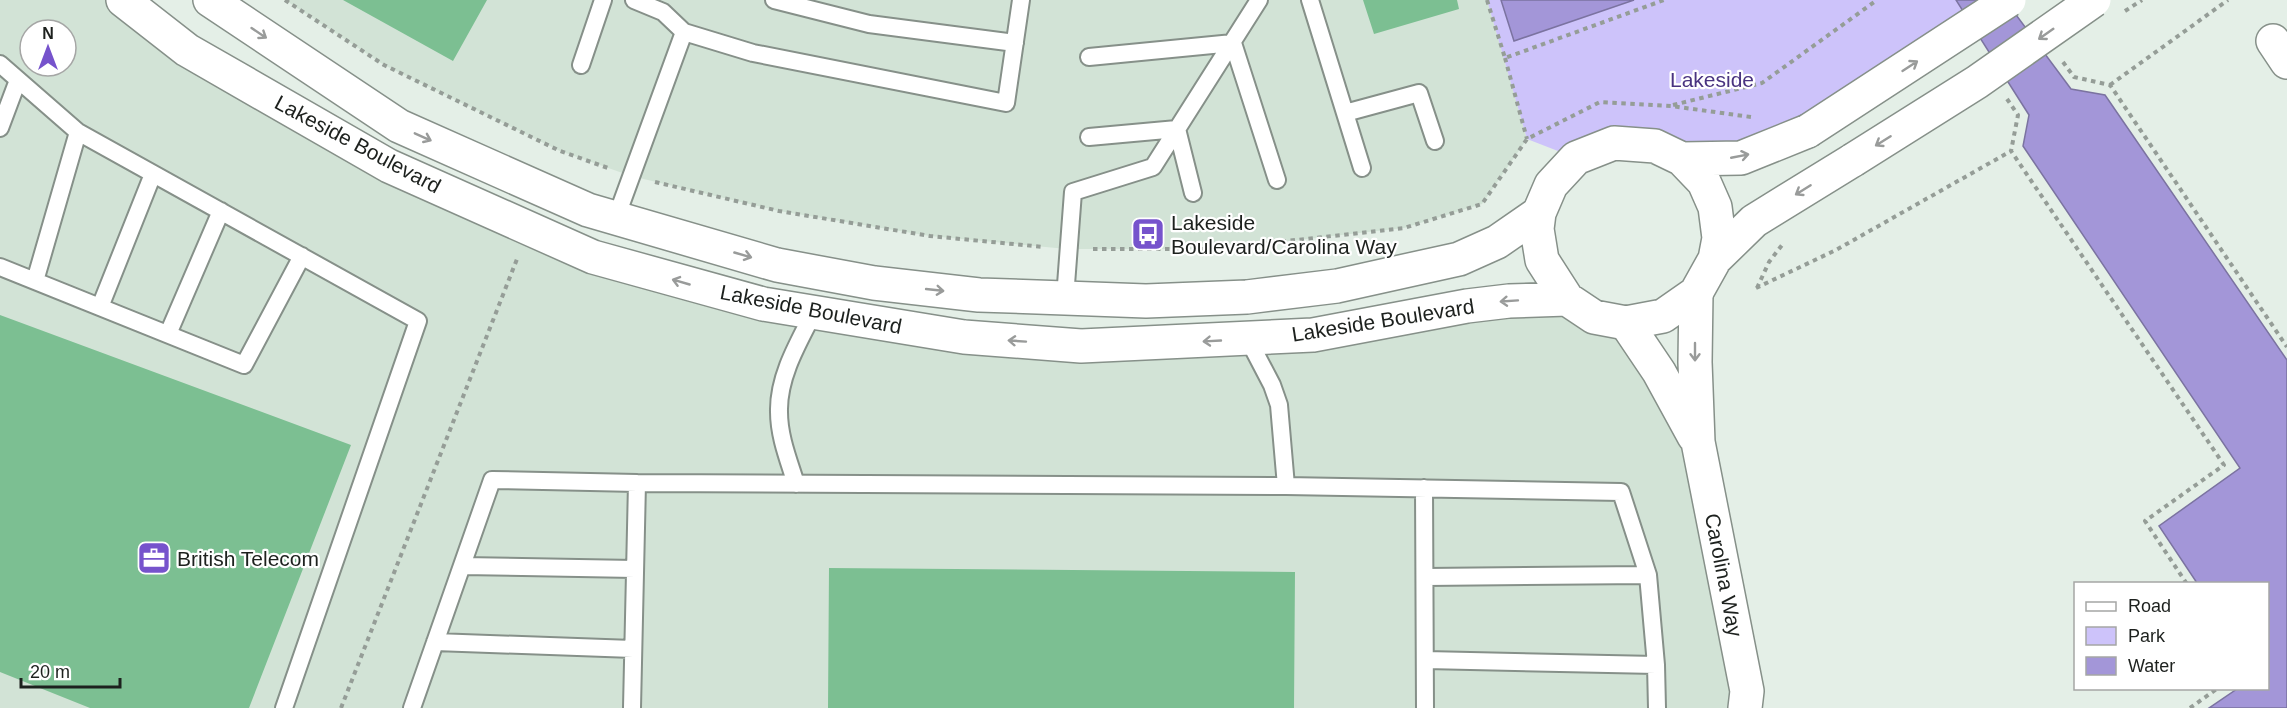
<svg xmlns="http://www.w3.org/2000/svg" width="2287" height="708" viewBox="0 0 2287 708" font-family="Arial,sans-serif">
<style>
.built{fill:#d2e3d6;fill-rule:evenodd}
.green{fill:#cdc3fa}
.water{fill:#a396d8;stroke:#7b73a0;stroke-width:1.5}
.building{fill:#7cbf92}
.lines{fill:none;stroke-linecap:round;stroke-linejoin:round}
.service-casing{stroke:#869089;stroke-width:20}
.minor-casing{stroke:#869089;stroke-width:36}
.tertiary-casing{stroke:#869089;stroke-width:36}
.path{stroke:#959d97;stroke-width:4;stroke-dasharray:4.5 4.5;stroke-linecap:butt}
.service{stroke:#fff;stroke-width:16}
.minor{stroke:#fff;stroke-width:33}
.tertiary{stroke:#fff;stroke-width:33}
.tertiary-bridge-casing{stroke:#869089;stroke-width:36;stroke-linecap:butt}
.path-bridge{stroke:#959d97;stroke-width:4;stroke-dasharray:4.5 4.5;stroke-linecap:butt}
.tertiary-bridge{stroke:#fff;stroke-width:33}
.oneway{stroke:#999b9a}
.labels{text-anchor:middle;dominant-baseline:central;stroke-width:4.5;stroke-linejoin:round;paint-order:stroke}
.park-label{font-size:21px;fill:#493380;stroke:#fff}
.street-label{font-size:21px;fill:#1d211e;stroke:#fff}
.poi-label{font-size:21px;fill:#1d211e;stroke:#fff;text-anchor:start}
</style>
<rect width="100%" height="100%" fill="#e4efe7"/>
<path class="built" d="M0,0H123L187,50L593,257L1081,346L1509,301L1626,323L1698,442L1745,708H0ZM30,30H66V66H30Z
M285,0H1487L1527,139L1482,204L1404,228L1215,249H1067L930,236L779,211L631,176L560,151L384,65Z"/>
<path class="green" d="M1487,0H2009L1741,158H1576L1527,139Z"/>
<path class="water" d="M1501,0H1634L1514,41Z
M1956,0H2005L2071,89L2105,95L2287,360V708H2209L2237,689L2268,688V584L2197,583L2159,526L2240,468L2023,146L2029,115Z"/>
<path class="building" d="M343,0H487L453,61Z
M1363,0H1457L1459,9L1374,34Z
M0,315L351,445L249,708H90L0,672Z
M829,568L1295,572L1294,708H828Z"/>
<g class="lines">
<defs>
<path id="service" d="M634,0L663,12L684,32L753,53L1006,103L1021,0
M774,0L869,24L1015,43
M1310,0L1362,168
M1089,57L1233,43L1277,180
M0,64L78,132L418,321L284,708
M581,65L603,0
M1345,113L1419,93L1435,141
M0,128L18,80
M1089,137L1177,129L1193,193
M616,218L684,32
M0,267L244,365L302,256
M35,281L78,132
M1065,298L1073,192L1153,167L1259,0
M100,307L153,174
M168,334L221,211
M1248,339L1272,385L1279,405L1286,486L1621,492L1648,575L1656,665L1657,708
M637,483L1286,486
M796,484C789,461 779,437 779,412C778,377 798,343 814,312
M1424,488L1425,708
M462,566L635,569
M1426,577L1648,575
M435,642L633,649
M1426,660L1656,665
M412,708L492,480L637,483L632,708"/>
<path id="minor" d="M2273,41L2287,62
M1696,293L1695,362L1698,442L1747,691L1745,708
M1626,323L1659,372L1694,436"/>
<path id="tertiary" d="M123,0L187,50L389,166L593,257L763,304L964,337L1081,346L1313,335L1467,306L1509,301L1567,299
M210,0L399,126L588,210L777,265L874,283L979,295L1065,298L1146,301L1247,297L1337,286L1459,259L1497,242L1539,213
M1682,159L1704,182L1715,207L1719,238L1715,259L1696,293L1663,316L1626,323L1594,317L1567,299L1542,260L1537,229L1539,213L1551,185L1576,158L1614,143L1655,146L1682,159L1741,158L1808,131
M1715,259L1754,221L1853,160"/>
</defs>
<use href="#service" class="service-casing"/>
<use href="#minor" class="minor-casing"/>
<use href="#tertiary" class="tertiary-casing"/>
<path class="path" d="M285,0L384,65L560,151L608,168
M1487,0L1505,58L1664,0
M1505,58L1527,139
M2063,62L2074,77L2110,85L2287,347
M2110,85L2228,0
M2007,99L2018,115L2011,151L2224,465L2145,521L2187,584
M1673,105L1762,83L1877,0
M655,182L779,211L930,236L1044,247
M1093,249H1215L1404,228L1482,204L1527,139L1600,102L1671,106L1751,117
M1756,288L1836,250L2011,151
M1757,288L1769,262L1782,245
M341,708L517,259
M2190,708L2218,688"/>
<use href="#service" class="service"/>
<use href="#minor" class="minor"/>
<use href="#tertiary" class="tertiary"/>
<defs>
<path id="tertiary-bridge" d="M1808,131L2009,0
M1853,160L1977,82L2094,0"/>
</defs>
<use href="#tertiary-bridge" class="tertiary-bridge-casing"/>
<path class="path-bridge" d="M2125,11L2142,0"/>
<use href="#tertiary-bridge" class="tertiary-bridge"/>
</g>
<defs><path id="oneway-shaft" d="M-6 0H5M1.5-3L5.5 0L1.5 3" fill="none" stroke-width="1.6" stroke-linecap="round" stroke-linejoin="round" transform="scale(1.5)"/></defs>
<g class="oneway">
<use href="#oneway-shaft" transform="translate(259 33) rotate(34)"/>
<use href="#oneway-shaft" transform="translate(2046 34) rotate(145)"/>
<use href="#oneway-shaft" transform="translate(1910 66) rotate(-33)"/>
<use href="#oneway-shaft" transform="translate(423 137) rotate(24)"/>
<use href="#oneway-shaft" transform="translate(1883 141) rotate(148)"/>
<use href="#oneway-shaft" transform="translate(1740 156) rotate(-11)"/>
<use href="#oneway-shaft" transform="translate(1803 190) rotate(148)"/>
<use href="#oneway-shaft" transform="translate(743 255) rotate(16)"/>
<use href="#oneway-shaft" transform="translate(681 282) rotate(-164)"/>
<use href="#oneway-shaft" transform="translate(935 290) rotate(6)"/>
<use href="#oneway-shaft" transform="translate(1509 301) rotate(176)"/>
<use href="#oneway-shaft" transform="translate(1017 341) rotate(-176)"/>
<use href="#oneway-shaft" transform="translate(1212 341) rotate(177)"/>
<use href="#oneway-shaft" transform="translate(1695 352) rotate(90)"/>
</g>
<defs>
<symbol id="bus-square" viewBox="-11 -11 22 22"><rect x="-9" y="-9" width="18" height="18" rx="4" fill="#7653cc" stroke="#fff"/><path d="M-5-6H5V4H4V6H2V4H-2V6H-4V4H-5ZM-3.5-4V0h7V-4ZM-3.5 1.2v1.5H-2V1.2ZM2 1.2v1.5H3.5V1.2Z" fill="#fff"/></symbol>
<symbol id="office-square" viewBox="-11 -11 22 22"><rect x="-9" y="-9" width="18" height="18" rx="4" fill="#7653cc" stroke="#fff"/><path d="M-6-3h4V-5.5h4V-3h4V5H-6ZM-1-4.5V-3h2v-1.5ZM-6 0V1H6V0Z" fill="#fff"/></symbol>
</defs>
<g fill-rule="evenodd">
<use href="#bus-square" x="1129" y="215" width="38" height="38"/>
<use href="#office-square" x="135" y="539" width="38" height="38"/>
</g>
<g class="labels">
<g class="park-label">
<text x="1712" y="79">Lakeside</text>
</g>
<g class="street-label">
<text transform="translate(358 144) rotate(28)">Lakeside Boulevard</text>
<text transform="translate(811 309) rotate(11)">Lakeside Boulevard</text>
<text transform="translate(1383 320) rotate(-9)">Lakeside Boulevard</text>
<text transform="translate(1724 575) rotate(79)">Carolina Way</text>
</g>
<g class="poi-label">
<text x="1171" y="222">Lakeside<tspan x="1171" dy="24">Boulevard/Carolina Way</tspan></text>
<text x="177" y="558">British Telecom</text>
</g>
</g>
<rect x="2074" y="582" width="195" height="108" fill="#ffffff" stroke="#a5a6a5" stroke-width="1.5"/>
<rect x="2086" y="602" width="30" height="9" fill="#ffffff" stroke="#a5a6a5" stroke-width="1.5"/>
<text x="2128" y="612" font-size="18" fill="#1d211e">Road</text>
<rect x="2086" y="627" width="30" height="18" fill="#cdc3fa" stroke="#a5a6a5" stroke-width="1.5"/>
<text x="2128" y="642" font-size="18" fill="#1d211e">Park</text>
<rect x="2086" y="657" width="30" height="18" fill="#a396d8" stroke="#a5a6a5" stroke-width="1.5"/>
<text x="2128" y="672" font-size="18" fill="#1d211e">Water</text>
<g transform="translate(48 48)"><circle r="28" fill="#ffffff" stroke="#a5a6a5" stroke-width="1.5"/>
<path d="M0-4.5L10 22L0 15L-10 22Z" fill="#7653cc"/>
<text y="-9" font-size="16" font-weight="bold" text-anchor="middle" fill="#1d211e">N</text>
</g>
<path d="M21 678v9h99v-9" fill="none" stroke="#1d211e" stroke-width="3"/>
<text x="30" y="678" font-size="18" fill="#1d211e" stroke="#ffffff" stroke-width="4.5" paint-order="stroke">20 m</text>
</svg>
